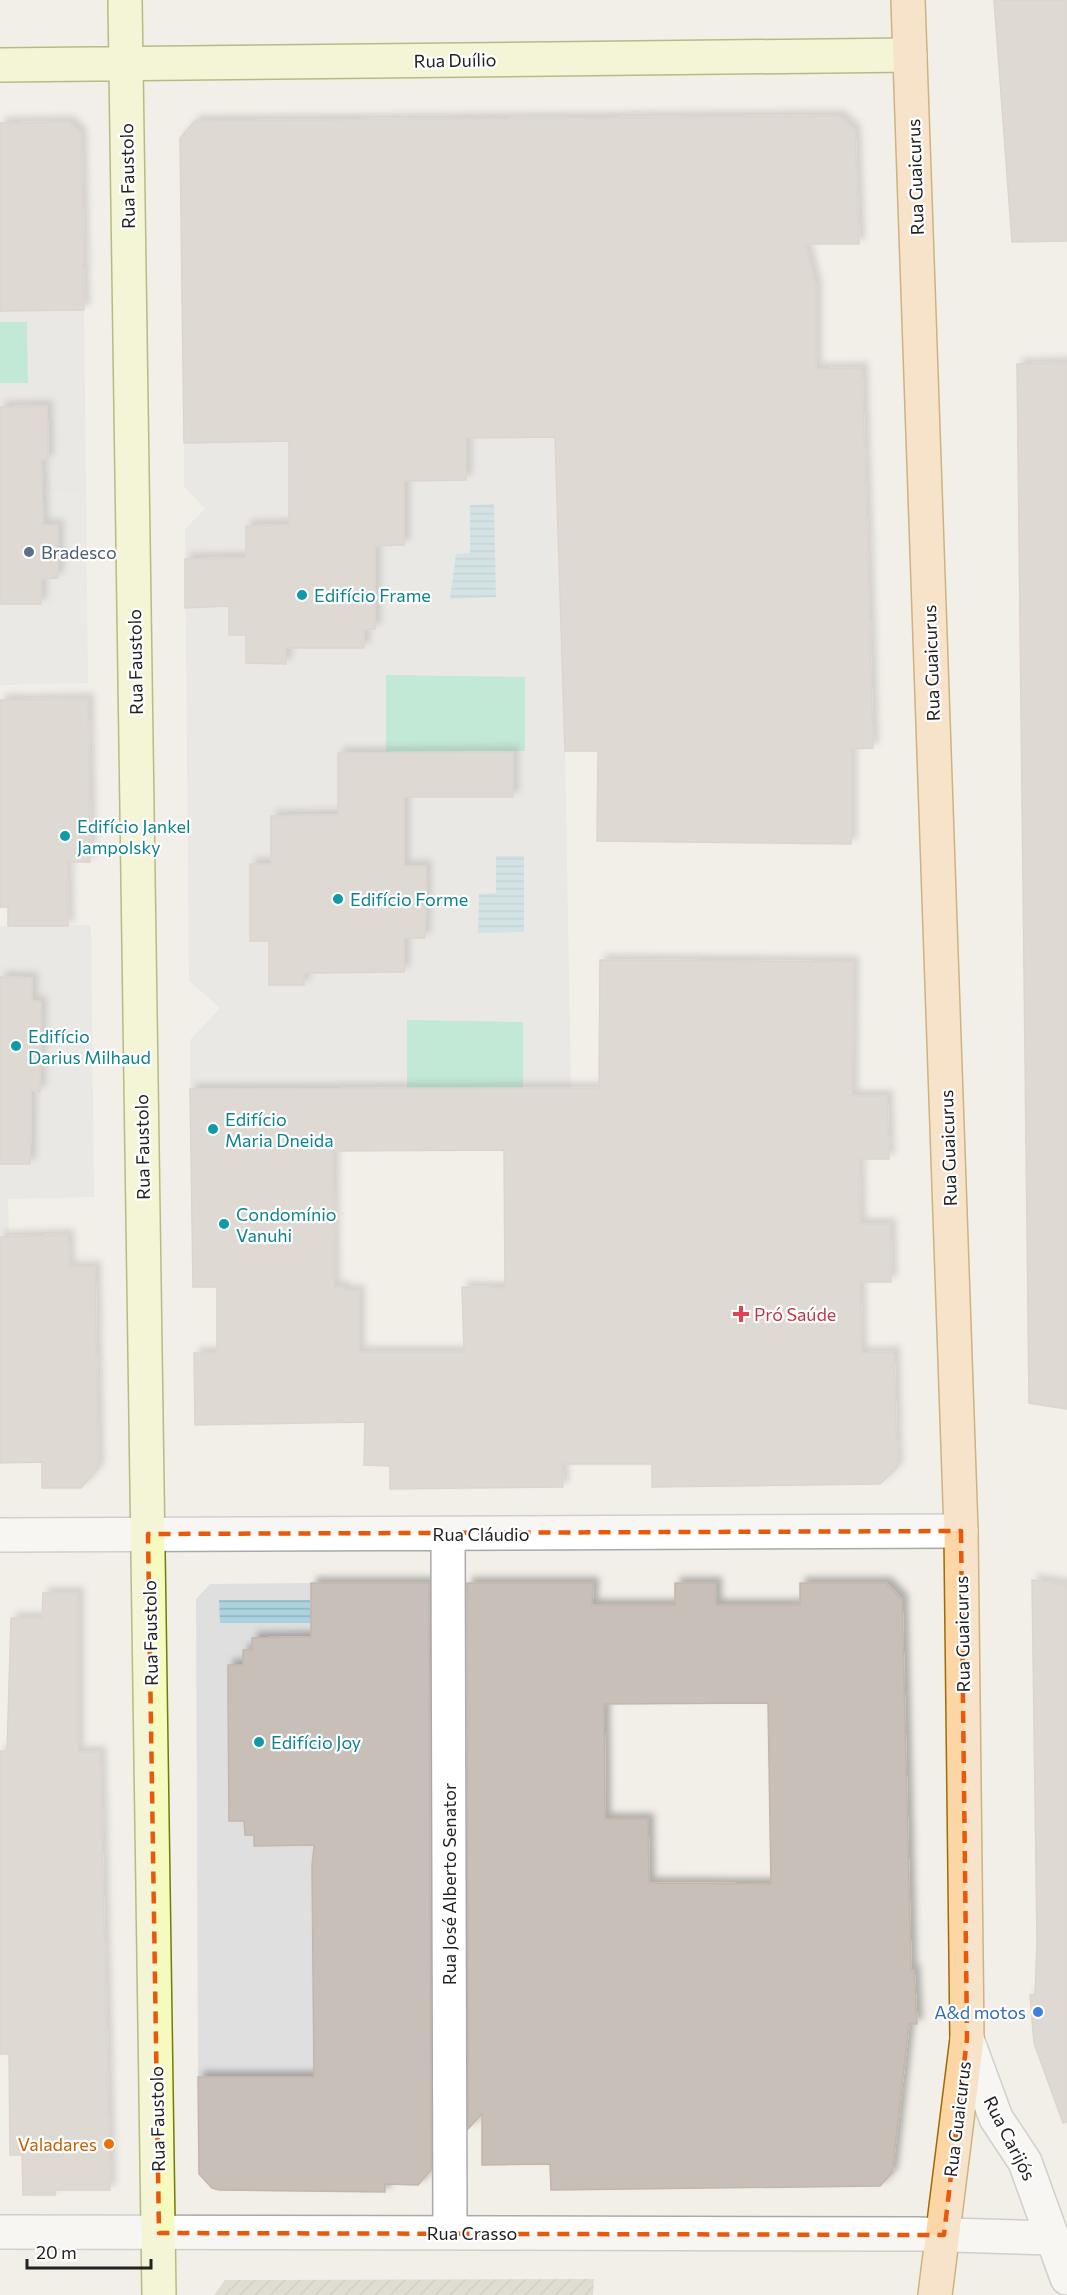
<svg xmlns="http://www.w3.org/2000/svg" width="1067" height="2295" viewBox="0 0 1067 2295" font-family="Commissioner,sans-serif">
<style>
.residential{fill:#e0dfdf}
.construction{fill:url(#construction-furrows)}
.pitch{fill:#88e0be}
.parking{fill:#e2e2e2}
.water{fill:url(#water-rules)}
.building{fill:#c7bfb8;stroke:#c4b6ab;stroke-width:1.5;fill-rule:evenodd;filter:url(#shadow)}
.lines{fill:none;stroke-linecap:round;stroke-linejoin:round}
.street-casing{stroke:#a9a9a9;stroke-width:36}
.secondary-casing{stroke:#707d05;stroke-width:36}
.primary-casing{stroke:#a06b00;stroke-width:36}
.street{stroke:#fff;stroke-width:33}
.secondary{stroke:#f7fabf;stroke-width:33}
.primary{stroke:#fcd6a4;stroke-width:33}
.marked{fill:none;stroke:#e8590c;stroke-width:4.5;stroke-dasharray:12 8;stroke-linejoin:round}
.service-dot{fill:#5c6f8a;stroke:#fff;stroke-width:2}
.culture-dot{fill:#0f9aa8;stroke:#fff;stroke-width:2}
.health-dot{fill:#e0444e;stroke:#fff;stroke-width:2}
.shop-dot{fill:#3f7fe0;stroke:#fff;stroke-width:2}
.food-dot{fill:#e8710a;stroke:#fff;stroke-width:2}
.labels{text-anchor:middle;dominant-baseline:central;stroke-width:4.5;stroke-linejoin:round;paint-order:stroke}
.street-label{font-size:18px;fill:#222;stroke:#fff}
.service-label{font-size:18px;fill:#4e5e75;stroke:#fff;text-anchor:start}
.culture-label{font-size:18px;fill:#0d838f;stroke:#fff;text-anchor:start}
.health-label{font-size:18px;fill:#be3a42;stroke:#fff;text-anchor:start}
.shop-label{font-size:18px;fill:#366cbe;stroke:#fff;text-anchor:end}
.food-label{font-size:18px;fill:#c56008;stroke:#fff;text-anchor:end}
</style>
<defs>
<pattern id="construction-furrows" width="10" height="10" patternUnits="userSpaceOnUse" patternTransform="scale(1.5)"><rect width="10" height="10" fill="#c7c7b4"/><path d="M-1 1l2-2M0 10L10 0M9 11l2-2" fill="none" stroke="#abab9a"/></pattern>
<pattern id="water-rules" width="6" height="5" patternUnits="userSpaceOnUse" patternTransform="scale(1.5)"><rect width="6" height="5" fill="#aad3df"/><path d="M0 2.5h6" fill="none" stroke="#92b5bf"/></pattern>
<filter id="shadow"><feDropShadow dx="5.5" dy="-5.5" stdDeviation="3" flood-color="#0004"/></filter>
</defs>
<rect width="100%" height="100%" fill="#f2efe9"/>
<path class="residential" d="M84,310L86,494L0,495V311Z
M555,437L565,751L571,1088L190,1089V1040L220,1008L189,981L185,529L205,509L184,486V443Z
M91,925L94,1197L8,1199L9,1236L0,1237V926Z
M311,1583L314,2077H198L196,1599L210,1584Z"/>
<path class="construction" d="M594,2279L593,2295H214L225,2280Z"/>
<path class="pitch" d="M0,322H27L28,383H0Z
M386,675L525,677V751L386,752Z
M407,1020L523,1022V1088H407Z"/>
<path class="parking" d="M86,494L88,683L0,685V604H41V579L58,525H43L42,495Z"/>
<path class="water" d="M494,504L496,597L450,599L456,554L470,553V505Z
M496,856H524V932L478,933L479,894L496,893Z
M219,1600H310L311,1623H220Z"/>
<path class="building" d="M994,0H1067V241L1012,242Z
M839,116L855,131L859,244H805L816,287V369L862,368L873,748L851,749V844L597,841L598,751H565L555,437L466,438V480L404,481V545L375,546V629L364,630V648H286V664L246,663V635H229V606L185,608V559L246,558V526L289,525V441L184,443L180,138L195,121Z
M69,122L81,134L84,310L0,311V123Z
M1067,363V1409L1029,1403L1017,364Z
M47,406L48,460H41L43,525H58V578L41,579V604H0V407Z
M88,699L90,862H67L68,926H8V907H0V700Z
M513,752V797H404V866H426L425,938H404V972L304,973V985H269V941H250V864H271V816L338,815V753Z
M600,960L853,962L852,1096H887L889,1159H859L860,1224H890L891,1282H860L861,1353L894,1352L897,1468L880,1484L652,1487V1464H562L563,1487L390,1489V1466L364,1465L365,1422L195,1425L194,1353H217V1287H193L190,1089L599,1088ZM504,1150L505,1288L462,1287L464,1352H359V1291H344V1287H334L333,1151Z
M0,977L32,978V1001L41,1002L40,1092L31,1091L30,1164H0Z
M68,1235L69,1267H95L98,1469L81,1488H42V1462L0,1463V1237Z
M1032,1580L1067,1585V2122L1063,2123L1034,2043L1030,1995H1035L1037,1943Z
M311,1583H429L431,2170L418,2185L385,2184V2192L219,2190L212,2188L199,2174L198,2077H314L312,1866L314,1845L254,1846V1835H245L244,1821H229L228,1697V1665H243V1650H252V1638L311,1637Z
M467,1583H593L592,1605H675V1583H716V1605H800V1583H886L902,1600L911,1970H914L917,2024H909L892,2173L880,2186L551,2190L550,2164L482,2165V2114L468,2129ZM768,1703L771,1884L649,1883L648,1819H605L604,1704Z
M43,1593H78V1752H100L110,2190H55V2195H23L22,2155H10L9,2054H0V1751H7L11,1618H42Z"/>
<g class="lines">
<defs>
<path id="street" d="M448,1534L450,2233
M0,1535L961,1531
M967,2039L996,2118L1025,2162L1067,2278
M0,2232L918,2234L1052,2238"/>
<path id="secondary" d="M125,0L159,2295
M0,65L910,55"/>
<path id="primary" d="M908,0L961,1531L967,2039L935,2295"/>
</defs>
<use href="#street" class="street-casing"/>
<use href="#secondary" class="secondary-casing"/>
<use href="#primary" class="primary-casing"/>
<use href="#street" class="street"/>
<use href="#secondary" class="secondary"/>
<use href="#primary" class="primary"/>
</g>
<path d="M0 0H1067V2295H0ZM961,1531L967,2039L944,2235L159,2233L148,1534Z" fill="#f2efe9" fill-opacity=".55" fill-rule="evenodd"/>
<path class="marked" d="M961,1531L967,2039L944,2235L159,2233L148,1534Z"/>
<circle class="service-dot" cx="29" cy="552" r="6"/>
<g class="culture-dot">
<circle cx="302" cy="595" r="6"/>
<circle cx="65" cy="836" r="6"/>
<circle cx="338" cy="899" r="6"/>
<circle cx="16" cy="1046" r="6"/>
<circle cx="213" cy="1129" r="6"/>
<circle cx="224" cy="1224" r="6"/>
<circle cx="259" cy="1742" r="6"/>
</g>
<path class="health-dot" d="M738 1305h6v6h6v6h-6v6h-6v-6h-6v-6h6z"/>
<circle class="shop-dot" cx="1038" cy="2012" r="6"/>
<circle class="food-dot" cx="109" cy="2144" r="6"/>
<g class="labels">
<g class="street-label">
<text transform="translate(455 60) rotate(-1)">Rua Duílio</text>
<text transform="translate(127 176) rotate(-91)">Rua Faustolo</text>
<text transform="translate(915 177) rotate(-92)">Rua Guaicurus</text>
<text transform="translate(135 662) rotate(-91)">Rua Faustolo</text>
<text transform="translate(931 663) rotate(-92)">Rua Guaicurus</text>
<text transform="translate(142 1147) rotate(-91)">Rua Faustolo</text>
<text transform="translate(948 1148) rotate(-92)">Rua Guaicurus</text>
<text x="481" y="1534">Rua Cláudio</text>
<text transform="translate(150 1633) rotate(-91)">Rua Faustolo</text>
<text transform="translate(962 1634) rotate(-91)">Rua Guaicurus</text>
<text transform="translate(449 1884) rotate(-90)">Rua José Alberto Senator</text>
<text transform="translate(157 2119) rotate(-91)">Rua Faustolo</text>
<text transform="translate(957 2119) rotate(-83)">Rua Guaicurus</text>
<text transform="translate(1010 2138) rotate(63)">Rua Carijós</text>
<text x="472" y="2233">Rua Crasso</text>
</g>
<g class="service-label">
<text x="41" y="552">Bradesco</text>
</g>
<g class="culture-label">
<text x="314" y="595">Edifício Frame</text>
<text x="77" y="826">Edifício Jankel<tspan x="77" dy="21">Jampolsky</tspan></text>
<text x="350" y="899">Edifício Forme</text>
<text x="28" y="1036">Edifício<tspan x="28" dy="21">Darius Milhaud</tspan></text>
<text x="225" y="1119">Edifício<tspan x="225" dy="21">Maria Dneida</tspan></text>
<text x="236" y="1214">Condomínio<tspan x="236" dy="21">Vanuhi</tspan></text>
<text x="271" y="1742">Edifício Joy</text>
</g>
<g class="health-label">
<text x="754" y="1314">Pró Saúde</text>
</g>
<g class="shop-label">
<text x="1026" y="2012">A&amp;d motos</text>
</g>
<g class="food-label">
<text x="97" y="2144">Valadares</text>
</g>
</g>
<path d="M27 2259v9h124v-9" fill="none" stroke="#222222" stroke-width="3"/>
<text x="36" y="2259" font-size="18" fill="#222222" stroke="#ffffff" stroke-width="4.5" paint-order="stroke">20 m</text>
</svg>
